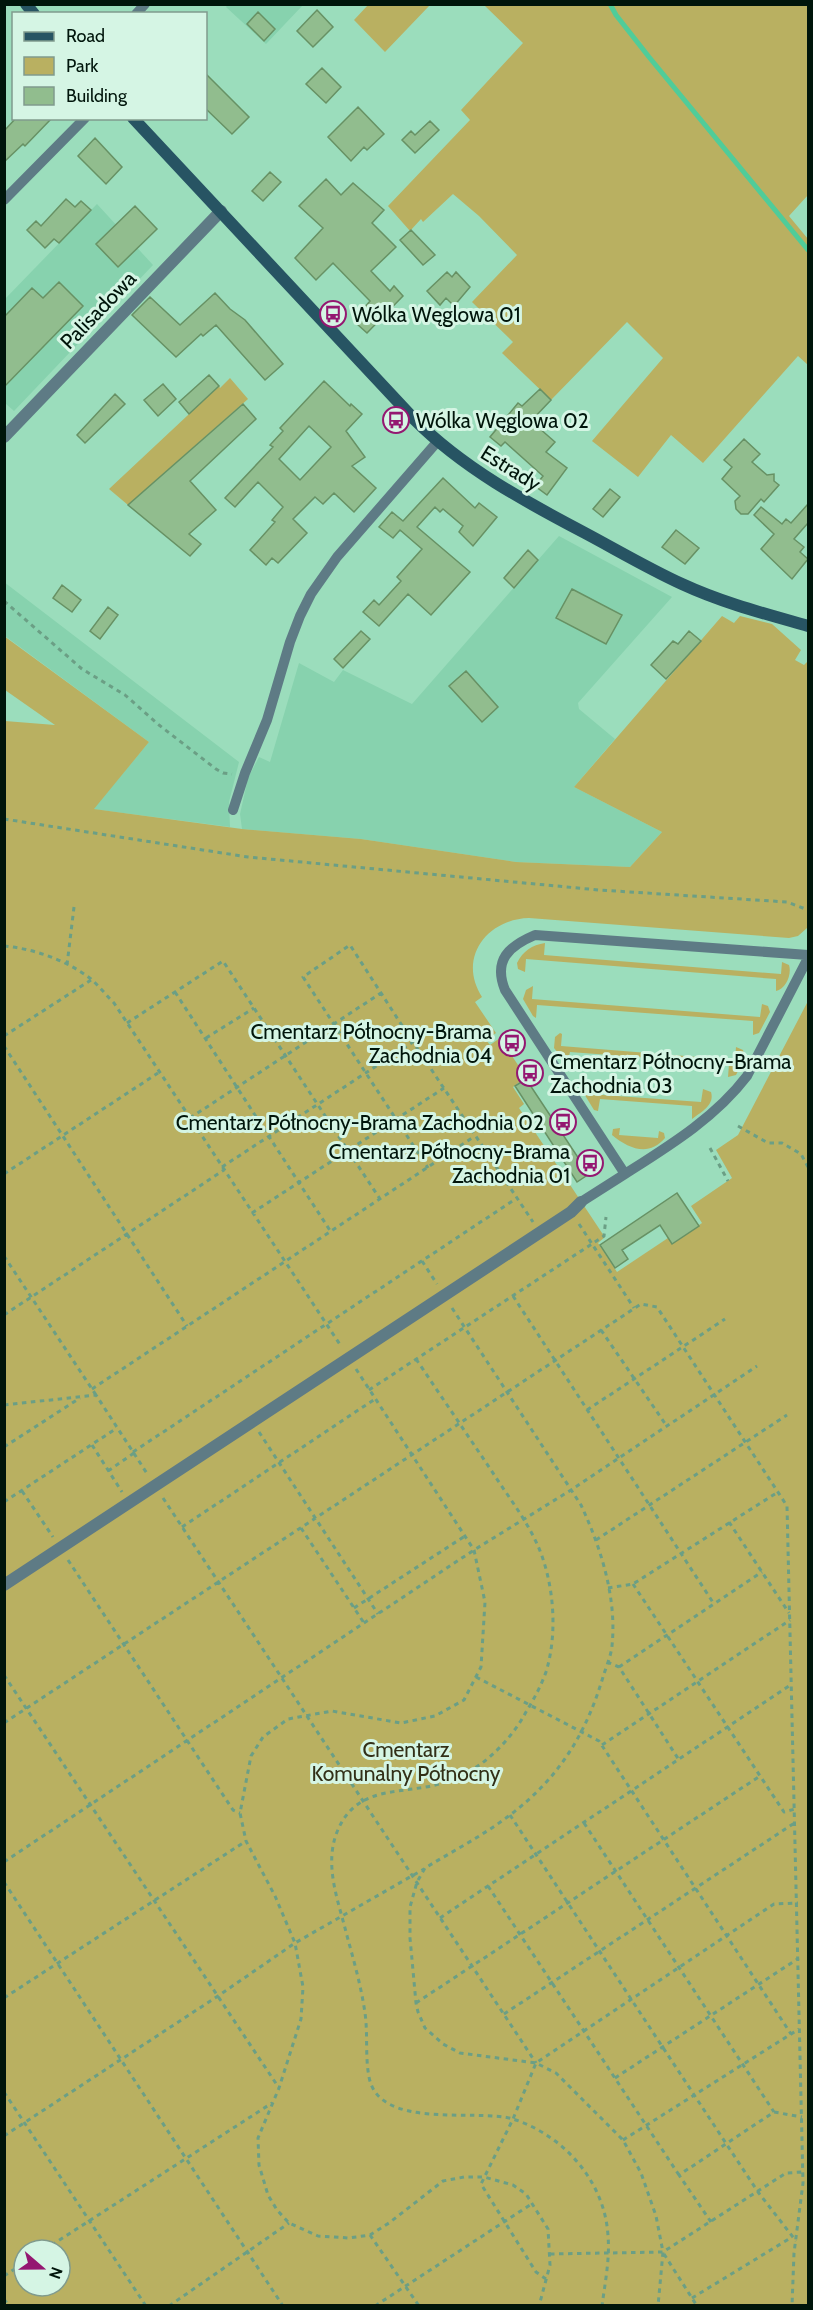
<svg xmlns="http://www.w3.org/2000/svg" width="813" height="2310" viewBox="0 0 813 2310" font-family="Cabin,sans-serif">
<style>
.built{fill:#87d2ae}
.green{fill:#b9b061;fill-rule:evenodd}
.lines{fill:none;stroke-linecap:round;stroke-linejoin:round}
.stream{stroke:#50cc99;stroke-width:5}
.building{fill:#91bd8e;stroke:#679164;stroke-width:1.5;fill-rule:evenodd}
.path{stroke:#6b9f85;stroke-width:3;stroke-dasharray:4.5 4.5;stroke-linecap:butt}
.lane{stroke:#5e7b85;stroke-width:10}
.street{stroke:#5e7b85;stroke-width:12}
.secondary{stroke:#275463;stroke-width:12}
.labels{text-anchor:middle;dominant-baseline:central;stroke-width:6;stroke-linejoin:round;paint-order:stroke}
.street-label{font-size:21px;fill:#00150b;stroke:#d5f5e4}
.poi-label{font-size:21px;fill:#00150b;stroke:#d5f5e4;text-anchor:start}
.park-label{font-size:21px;fill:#322f17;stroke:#d5f5e4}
</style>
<rect width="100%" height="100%" fill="#9bddbc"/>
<path class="built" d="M228,4L303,5L266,44L226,7Z
M97,204L153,265L14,411L5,403L4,300Z
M559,536L672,597L578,703L579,709L615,739L574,787L662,832L630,867L516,862L361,839L242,829L240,814L248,778L259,757L270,762L299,663L334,682L343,670L412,704Z
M4,582L239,762L229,802L230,827L93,809L149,742L5,636Z"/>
<path class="green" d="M368,5V4L430,5L385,52L354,20Z
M484,5H808V195L789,216L808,239V365L798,356L703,463L671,435L638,477L592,441L663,358L627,322L551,400L502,353L513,342L472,302L517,255L479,216L453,194L423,222L421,219L410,231L388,206L470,120L461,110L523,43Z
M230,378L248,399L128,505L109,489L219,386L220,388Z
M722,616L734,623L740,616L772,624L801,650L795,660L804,665L808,661L807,928L798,936L789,938L529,918C487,919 457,958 482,997L475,1002L496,1033L486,1040L490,1045L500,1038L526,1077L513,1087L524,1104L519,1108L604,1236L605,1237L598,1243L617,1272L668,1238L672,1243L702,1223L691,1206L732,1178L716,1150L738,1135L808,1001V2305H5V721L55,725L5,690L4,636L149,742L94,809L242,829L361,839L516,862L630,867L662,832L574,787ZM24,2250H60V2286H24Z
M545,943L544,955L781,974L782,962L789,965C792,974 786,989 776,991V979L526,959L525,972L518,969L517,963C523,951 532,945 545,943Z
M533,986L532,999L760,1017L762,1004L768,1006L770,1012L759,1033L753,1035V1021L537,1005L536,1018L533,1016L523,999L526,990Z
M560,1033L562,1034L561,1046L735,1060L736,1047L743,1050L745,1057L736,1075L728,1077L729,1064L570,1052L567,1064L554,1048L555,1037Z
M590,1081L589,1094L701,1102L703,1089L711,1092C715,1105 701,1112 692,1119V1106L600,1099L598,1111L594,1110L583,1092L585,1083Z
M620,1128L619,1135L658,1138L659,1131L664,1133L665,1138C649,1157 629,1149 612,1135L613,1129Z"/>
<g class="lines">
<path class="stream" d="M610,4L616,15L649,57L808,250"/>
</g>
<path class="building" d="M317,10L333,27L313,47L297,31Z
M258,12L275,29L264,41L247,24Z
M322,68L341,87L326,103L306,84Z
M206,74L249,117L232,134L206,109Z
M358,107L384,134L367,150L364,147L351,161L328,137Z
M16,118H52L25,146L23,144L4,162V131Z
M430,121L439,130L415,153L402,140L411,131L415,135Z
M95,138L122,167L106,184L78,156Z
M270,172L281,182L263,201L252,191Z
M326,179L341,195L353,183L384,210L372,223L396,247L371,271L390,291L394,286L403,296L367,333L357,324L363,317L359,314L370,301L333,263L316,280L295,258L323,228L299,206Z
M66,199L75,207L81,201L91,210L59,243L54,239L45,248L27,230L36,221L41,226Z
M135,206L157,229L118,267L96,244Z
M411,230L435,255L423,265L400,240Z
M447,272L452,277L456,272L470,287L454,306L446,298L440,305L427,291Z
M59,282L83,306L4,387V317L32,288L43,298Z
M215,293L230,309L245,320L283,364L265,380L216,325L203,336L201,334L176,357L132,315L150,297L180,325Z
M209,375L219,386L189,414L179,402Z
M324,381L350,406L351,404L362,414L346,431L365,457L352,466L376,488L354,512L334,493L323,504L315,497L293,519L307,533L278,563L272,558L266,565L250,550L275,522L272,520L283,507L258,482L235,507L225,498L273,447L270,445L283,431L280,428ZM309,426L331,447L300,480L279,459Z
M163,384L176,399L158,416L144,400Z
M540,389L551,400L531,421L555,442L546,452L567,468L547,495L535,486L543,476L505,442L501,446L490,437L518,403L522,406Z
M115,394L125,404L85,443L77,435Z
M243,404L256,419L190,481L216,510L189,534L201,544L190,556L128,505Z
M744,439L760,454L752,462L767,475L774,474V481L779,485L764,502L761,499L748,514H741L736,509L735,501L740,496L722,479L732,467L724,460Z
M443,478L475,508L479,503L497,517L473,546L459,532L463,526L443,509L440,512L435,507L417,527L470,572L431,615L408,594L379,626L363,612L374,600L379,605L401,581L397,577L422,549L400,530L393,538L379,527L392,512L403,521Z
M610,489L620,497L603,517L593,509Z
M808,504V523L794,539L804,547L800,552L808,559L792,579L761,549L774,534L754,515L761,507L782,524L786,519L791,523Z
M676,530L699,548L685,564L662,547Z
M528,550L538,560L514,588L504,578Z
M62,585L81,600L72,612L53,598Z
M572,589L622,615L606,644L556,618Z
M108,607L118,615L100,639L90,631Z
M361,631L370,639L343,668L334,659Z
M689,631L701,641L666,679L651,665L673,641L678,644Z
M466,671L498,707L482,722L449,686Z
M526,1079L589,1174L577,1182L515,1086Z
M677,1193L699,1226L672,1244L660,1225L622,1250L628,1259L615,1268L600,1245Z"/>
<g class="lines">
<path class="path" d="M4,601L82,669L125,695L159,725L216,769L223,773L232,774
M4,819L248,857L599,890L787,902L808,910
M4,946C35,949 66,960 91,979C99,986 106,995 114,1003L341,1346
M67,965L74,907
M175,992L331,1232
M127,1023L223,961L380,1199
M4,1036L91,980
M206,1038L254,1008
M412,1041L350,945L303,977L428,1168
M4,1046L187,1326
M190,1118L381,993
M738,1126L768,1143H782L801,1154L808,1167
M710,1148L728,1181
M222,1167L413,1042L533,1222
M4,1174L158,1073
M252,1213L444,1088
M579,1224L634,1308
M4,1256L96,1395
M422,1261L437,1284
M513,1296L714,1604
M452,1308L581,1505C601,1548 617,1598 612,1646C611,1656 606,1667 603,1677C586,1734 559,1778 510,1815C484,1835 453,1851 425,1868L417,1882L410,1907V1938L416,2003L418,2012L425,2028L443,2044L460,2053L536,2063L556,2073L623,2140L641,2173L656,2216L663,2252L658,2306
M4,1315L224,1170
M601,1330L666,1425
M416,1359C441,1396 466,1433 491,1470C507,1495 526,1519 538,1546C554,1583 558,1633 546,1672C541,1686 534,1699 526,1712C510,1742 479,1772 446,1782C405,1796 357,1782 337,1832C324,1865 338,1900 346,1932C353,1958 361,1985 365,2013C368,2034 365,2056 369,2077C379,2131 477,2108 513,2119C563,2135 605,2181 608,2236C610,2258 605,2283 602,2306
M356,1369L474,1550L485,1602L481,1667L464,1700L435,1716L401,1723L332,1711L288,1719L263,1737L251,1756L240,1813L246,1841L275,1896L295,1943L303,1987L301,2019L279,2088L258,2138L259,2165L268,2195L277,2210L289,2223L318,2236L349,2238L370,2235L389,2223L443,2181L464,2177H484L513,2185L526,2194L548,2229L550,2265L539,2306
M92,1389L475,1136
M369,1390L604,1236L606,1217
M4,1405L96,1395L148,1475
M587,1410L725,1319
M259,1432L378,1614
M92,1445L122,1492
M4,1447L80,1398
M133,1452L517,1198
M108,1471L134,1453
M22,1491L53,1537
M163,1498L536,2063
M4,1502L117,1428
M729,1522L789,1613
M182,1527L375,1399
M301,1528L364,1623
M596,1540L787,1415
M68,1560L233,1810L240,1813
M633,1584L784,1812L795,1809
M608,1588L633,1584L778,1492
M354,1608L465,1536
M607,1662L619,1667L679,1760
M619,1667L762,1572
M4,1675L279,2088
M476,1677L599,1741L791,2034
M4,1723L641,1304L657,1307L787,1506L803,2183L794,2253L792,2306
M602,1745L790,1620
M510,1815L758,2192L796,2241
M584,1823L774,2112
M4,1862L474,1550L571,1490L757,1366
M4,1882L283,2306
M488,1886L679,2175
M440,1918L792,1684
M4,1998L246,1841
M416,2003L760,1776
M504,2014L796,1822
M615,2078L799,1958
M4,2092L146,2306
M4,2136L218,1996L295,1943L424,1869
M623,2140L799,2029
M711,2222L679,2175L774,2112L802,2117
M370,2235L419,2306
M44,2250L272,2103
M550,2254L663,2252L786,2173L803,2172
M664,2254L697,2306
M4,2276L24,2263
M546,2279L536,2272L481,2184L513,2119L536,2063L774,1904L798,1903
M692,2298L792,2237
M4,2299L9,2306
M169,2306L289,2223
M375,2306L533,2203"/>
<path class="lane" d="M136,14L145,4
M4,200L85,118
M233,810L245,773L267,720L290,642L300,616L311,594L337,557L437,442
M808,955L535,935C509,946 493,960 505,990L625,1174C669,1146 715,1118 747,1076L808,958
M581,1202L625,1174"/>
<path class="street" d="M4,437L221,211
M4,1585L571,1212L581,1202"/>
<path class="secondary" d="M26,4L34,14
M133,118L414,419C463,468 524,501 585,533C617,550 649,569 682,584C723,603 766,614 808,626"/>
</g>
<defs>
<symbol id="bus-ring" viewBox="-11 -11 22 22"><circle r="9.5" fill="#d5f5e4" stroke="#941771" stroke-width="1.5"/><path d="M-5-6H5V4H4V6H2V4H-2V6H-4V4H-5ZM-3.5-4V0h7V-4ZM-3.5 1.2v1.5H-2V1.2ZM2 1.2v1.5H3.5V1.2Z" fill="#941771"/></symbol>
</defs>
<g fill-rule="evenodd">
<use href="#bus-ring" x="318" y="299" width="30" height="30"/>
<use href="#bus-ring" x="381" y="405" width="30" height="30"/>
<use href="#bus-ring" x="497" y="1028" width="30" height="30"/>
<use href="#bus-ring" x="515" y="1058" width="30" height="30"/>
<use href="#bus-ring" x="548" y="1107" width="30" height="30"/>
<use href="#bus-ring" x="575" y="1148" width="30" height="30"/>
</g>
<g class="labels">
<g class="street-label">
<text transform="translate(98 310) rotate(-46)">Palisadowa</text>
<text transform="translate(511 468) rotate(32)">Estrady</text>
</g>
<g class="poi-label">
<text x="352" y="314">Wólka Węglowa 01</text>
<text x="416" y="420">Wólka Węglowa 02</text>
<text x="492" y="1031" text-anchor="end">Cmentarz Północny-Brama<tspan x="492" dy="24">Zachodnia 04</tspan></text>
<text x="550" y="1061">Cmentarz Północny-Brama<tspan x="550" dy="24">Zachodnia 03</tspan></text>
<text x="544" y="1122" text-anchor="end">Cmentarz Północny-Brama Zachodnia 02</text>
<text x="570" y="1151" text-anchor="end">Cmentarz Północny-Brama<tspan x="570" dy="24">Zachodnia 01</tspan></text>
</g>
<g class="park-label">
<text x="406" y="1749">Cmentarz<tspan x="406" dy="24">Komunalny Północny</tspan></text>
</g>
</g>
<rect width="813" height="2310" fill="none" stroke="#00150b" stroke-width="12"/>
<rect x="12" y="12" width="195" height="108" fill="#d5f5e4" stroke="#809b8d" stroke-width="1.5"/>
<rect x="24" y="32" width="30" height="9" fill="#275463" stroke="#809b8d" stroke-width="1.5"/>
<text x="66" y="42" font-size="18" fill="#00150b">Road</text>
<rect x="24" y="57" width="30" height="18" fill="#b9b061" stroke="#809b8d" stroke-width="1.5"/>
<text x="66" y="72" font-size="18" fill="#00150b">Park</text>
<rect x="24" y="87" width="30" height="18" fill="#91bd8e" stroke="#809b8d" stroke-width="1.5"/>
<text x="66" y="102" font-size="18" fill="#00150b">Building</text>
<g transform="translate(42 2268) rotate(110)"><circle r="28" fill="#d5f5e4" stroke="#809b8d" stroke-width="1.5"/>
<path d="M0-4.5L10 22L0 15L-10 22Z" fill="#941771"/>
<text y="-9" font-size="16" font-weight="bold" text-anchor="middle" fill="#00150b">N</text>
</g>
</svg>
